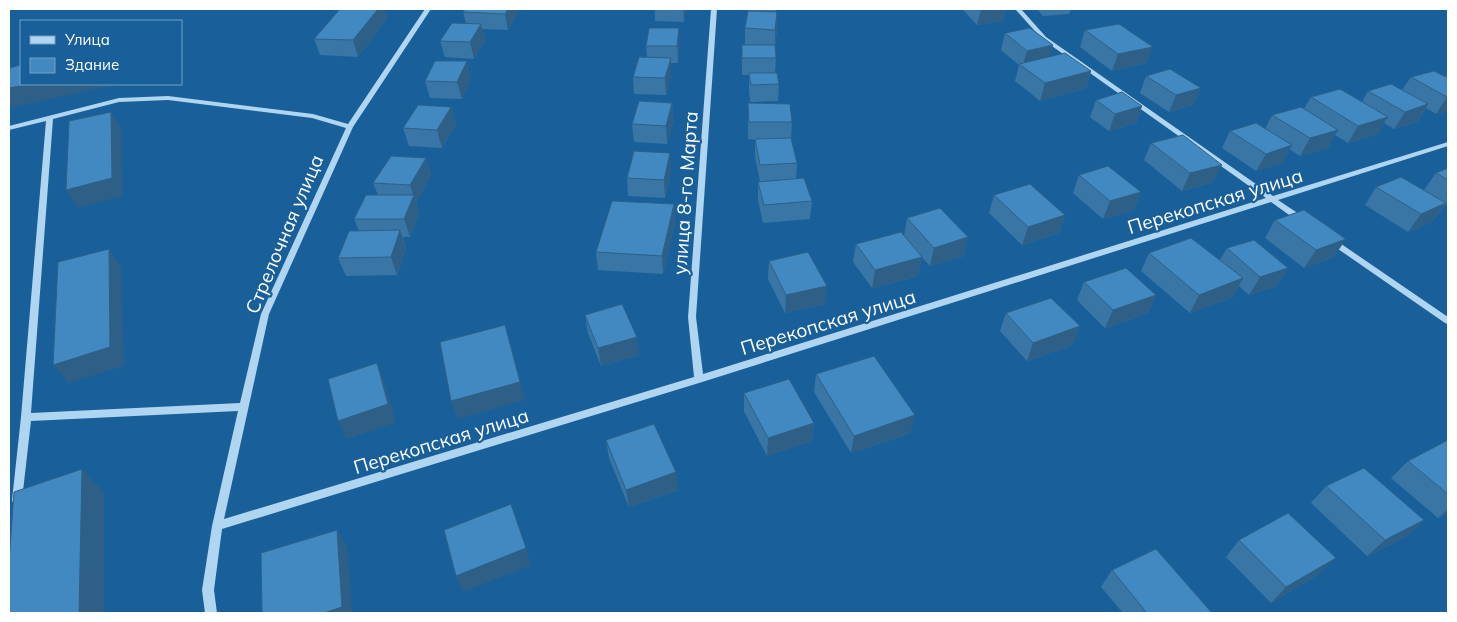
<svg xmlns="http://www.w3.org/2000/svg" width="1457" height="622" viewBox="0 0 1457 622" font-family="Mulish,sans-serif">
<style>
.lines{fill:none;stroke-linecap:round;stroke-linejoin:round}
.minor{fill:#afd5f1;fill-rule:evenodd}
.wall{fill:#3976a6}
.shaded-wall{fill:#2e6087}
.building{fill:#4289c1;stroke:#2e6087}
.labels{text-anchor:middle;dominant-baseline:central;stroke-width:4.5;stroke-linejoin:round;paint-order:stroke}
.street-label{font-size:19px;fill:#fff;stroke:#19609a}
</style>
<rect width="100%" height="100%" fill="#19609a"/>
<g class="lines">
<path class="minor" d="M425,9H431L353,127L269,314L224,519L694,377L688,317L711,9H717L696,317L703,374L1266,198L1042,39L1015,9H1021L1046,37L1273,196L1448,142V146L1278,200L1305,218L1306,220L1305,222H1299L1271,202L699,383L222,529L214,590L217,613H205L202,590L212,526L238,411L31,421L22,500L21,503L17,505L13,503L12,500L21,417L46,121L9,130V126L119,98L168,96L313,114L348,124ZM168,100L312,118L346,128L261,314L240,403L31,413L53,119L119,102Z
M1331,237L1448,317V324L1445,323L1328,242L1327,240L1328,238Z"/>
</g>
<path class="wall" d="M340,9H384L387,19L358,57L320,55L314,39Z
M520,9L508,30L482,29L485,40L474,59L445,57L440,41L466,23L463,12Z
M655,9H686L684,22L655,21Z
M748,9H776L777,29L775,45L776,58L775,73L779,84L778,101L750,102L749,90V75H742V45H745V28L748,14Z
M962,9H1006L1003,21L977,25Z
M1037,9H1071L1069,14L1043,16Z
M1085,30L1147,63L1112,71L1080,47Z
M1005,33L1049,56L1091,71L1086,88L1040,101L1015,81L1019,65L1001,50Z
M679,45L678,63H671V75L666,95L634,94L633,77L647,57L646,46Z
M1448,72V111L1436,114L1426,108L1417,122L1394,129L1384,123L1377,134L1348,143L1335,135L1328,148L1300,156L1289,149L1282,163L1256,171L1222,148L1230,131L1265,129L1272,115L1304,109L1311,97L1362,102L1368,91L1402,90L1411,77H1445Z
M1146,76L1193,105L1169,112L1140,93Z
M471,78L462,99L430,98L425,81Z
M1096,100L1142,106L1136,123L1109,131L1090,117Z
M672,103L673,120L667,144L634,142L632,124Z
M748,103L792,122L791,138L797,163L796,179L812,201L810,219L763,223L758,200V182H760L755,157V140L748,139Z
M451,107L456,124L442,148L409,146L403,128Z
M1151,143L1213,182L1182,191L1144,160Z
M426,158L431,175L416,203L419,213L410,237H403L406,248L397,275L346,276L338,258L359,231L354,219L378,195L373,183Z
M1448,168V205L1446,204L1433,221L1408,232L1365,205L1376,187L1424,190L1436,173Z
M671,171L665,198L628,196L627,178Z
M1079,175L1141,192L1134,210L1103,219L1073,193Z
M994,195L1065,215L1059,233L1022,245L989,213Z
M674,204L675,222L663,274L598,270L596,252Z
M907,218L964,256L930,266L914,249L922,257L918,276L872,288L853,262L856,244L904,236Z
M1275,220L1334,257L1304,268L1265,238Z
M1227,248L1277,286L1249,295L1239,286L1233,297L1190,313L1141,271L1149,253L1220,260Z
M769,261L825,304L785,313L768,279Z
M1084,282L1156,295L1148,313L1105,328L1077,300Z
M1006,313L1080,326L1072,345L1027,361L1000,331Z
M585,315L639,355L601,366L588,333Z
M816,374L911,433L851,453L814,392Z
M744,393L814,423L812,441L767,456L744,411Z
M606,440L678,490L629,507L609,458Z
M1448,440V513L1438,518L1391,478L1408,461Z
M1326,486L1424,520L1406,537L1367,556L1311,503Z
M1239,540L1319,574L1271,603L1226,557Z
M1112,570L1212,613H1123L1101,587Z"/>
<path class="shaded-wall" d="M378,9H384L387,19L358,57L353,40Z
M508,9H520L508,30L505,14Z
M683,9H686L684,22Z
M981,9H1006L1003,21L977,25Z
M777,12V29L775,46V30Z
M481,24L485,40L474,59L470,42Z
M679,28V45L678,63L677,46Z
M1053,45L1048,62L1022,67L1027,51Z
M1153,47L1147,63L1112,71L1118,54Z
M671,58V75L666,95L665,78Z
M467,61L471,78L462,99L457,82Z
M1091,71L1086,88L1040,101L1045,83Z
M30,84H119L9,108V88Z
M1201,88L1193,105L1169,112L1176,95Z
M1447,97H1448V111L1436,114Z
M672,103L673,120L667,144L666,126Z
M1428,104L1417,122L1394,129L1405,112Z
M1142,106L1136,123L1109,131L1115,114Z
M451,107L456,124L442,148L437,130Z
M111,112L121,129L123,196L78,208L66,190Z
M1388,117L1377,134L1348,143L1358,126Z
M1338,130L1328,148L1300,156L1310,138Z
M1292,145L1282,163L1256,171L1266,154Z
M670,153L671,171L665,198L664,180Z
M426,158L431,175L416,203L419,213L410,237L404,219L413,195L410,185Z
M1222,165L1213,182L1182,191L1190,173Z
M1141,192L1134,210L1103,219L1110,201Z
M1446,203L1433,221L1408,232L1421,214Z
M674,204L675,222L663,274L662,256Z
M1065,215L1059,233L1022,245L1028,227Z
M400,230L406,248L397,275L391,257Z
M968,237L964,256L930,266L934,248Z
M1346,239L1334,257L1304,268L1316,250Z
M109,249L121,267L124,366L68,383L53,365Z
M922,257L918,276L872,288L875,270Z
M1288,268L1277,286L1249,295L1260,277Z
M1243,278L1233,297L1190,313L1199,295Z
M827,286L825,304L785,313L786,295Z
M1156,295L1148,313L1105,328L1113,310Z
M1080,326L1072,345L1027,361L1033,343Z
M637,337L639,355L601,366L598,348Z
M377,363L384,381L396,422L347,439L338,421Z
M520,382L525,400L458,419L451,401Z
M915,415L911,433L851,453L854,436Z
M814,423L812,441L767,456L768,438Z
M82,469L104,493V613H79Z
M676,472L678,490L629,507L626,490Z
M1448,509V513L1438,518Z
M1424,520L1406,537L1367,556L1385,540Z
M337,530L347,547L352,613H324Z
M526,548L531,565L463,592L456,576Z
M1336,558L1319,574L1271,603L1286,587Z"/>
<path class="building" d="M340,9H378L353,40L314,39Z
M465,9H508L505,14L463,12Z
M748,11L777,12L775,30L745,28Z
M452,23L481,24L470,42L440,41Z
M1119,24L1153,47L1118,54L1085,30Z
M649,28H679L677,46H646Z
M1030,28L1053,45L1027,51L1005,33Z
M742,45H775L776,58H742Z
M1065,53L1091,71L1045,83L1019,64Z
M639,57L671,58L665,78L633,77Z
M435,61H467L457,82L425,81Z
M21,65V84H30L9,88V68Z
M1170,69L1201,88L1176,95L1146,76Z
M1434,71L1448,78V97H1447L1411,77Z
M749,73H777L779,84L751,85Z
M1391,84L1428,104L1405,112L1368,91Z
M1340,89L1388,117L1358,126L1311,97Z
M1122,92L1142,106L1115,114L1096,100Z
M639,101L672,103L666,126L632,124Z
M748,103L790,104L792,122H749Z
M418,105L451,107L437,130L403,128Z
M1301,107L1338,130L1310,138L1272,115Z
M111,112L112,178L66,190L69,121Z
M1256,123L1292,145L1266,154L1230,131Z
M1183,135L1222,165L1190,173L1151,143Z
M791,138L797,163L760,165L755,139Z
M634,151L670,153L664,180L627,178Z
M391,156L426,158L410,185L373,183Z
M1108,166L1141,192L1110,201L1079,175Z
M1448,168V180L1436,173Z
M1401,177L1446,203L1421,214L1376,187Z
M804,178L812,201L764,205L758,182Z
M1030,184L1065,215L1028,227L994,195Z
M366,195H414L404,219H354Z
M612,201L674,204L662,256L596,252Z
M940,208L968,237L934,248L907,218Z
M1304,210L1346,239L1316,250L1275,220Z
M400,230L391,257L338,258L349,231Z
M901,232L922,257L875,270L856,244Z
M1191,238L1243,278L1199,295L1149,253Z
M1254,240L1288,268L1260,277L1227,248Z
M109,249L110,347L53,365L58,262Z
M808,252L827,286L786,295L769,261Z
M1126,268L1156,295L1113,310L1084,282Z
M1051,298L1080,326L1033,343L1006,313Z
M622,304L637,337L598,348L585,315Z
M505,325L520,382L451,401L440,342Z
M874,356L915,415L854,436L816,374Z
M377,363L388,404L338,421L328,379Z
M789,379L814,423L768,438L744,393Z
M654,424L676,472L626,490L606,440Z
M1448,440V494L1408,461Z
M1364,468L1424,520L1385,540L1326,486Z
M82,469L79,613H9V562L14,492Z
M511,504L526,548L456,576L444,530Z
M1288,513L1336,558L1286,587L1239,540Z
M337,530L342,607L324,613H262L261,553Z
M1156,549L1212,613H1147L1112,570Z"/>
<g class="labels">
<g class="street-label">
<text transform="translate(685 193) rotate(-86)">улица 8-го Марта</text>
<text transform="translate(1215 201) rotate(-17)">Перекопская улица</text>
<text transform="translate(284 234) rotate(-67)">Стрелочная улица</text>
<text transform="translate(828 322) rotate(-17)">Перекопская улица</text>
<text transform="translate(441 441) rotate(-17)">Перекопская улица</text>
</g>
</g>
<rect width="1457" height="622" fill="none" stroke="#ffffff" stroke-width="20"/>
<rect x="20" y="20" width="162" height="65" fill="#19609a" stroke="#75a0c2"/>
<rect x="30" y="36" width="25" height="8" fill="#afd5f1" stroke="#75a0c2"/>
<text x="65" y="45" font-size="15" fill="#ffffff">Улица</text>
<rect x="30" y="58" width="25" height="15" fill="#4289c1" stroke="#75a0c2"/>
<text x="65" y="70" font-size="15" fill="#ffffff">Здание</text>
</svg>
